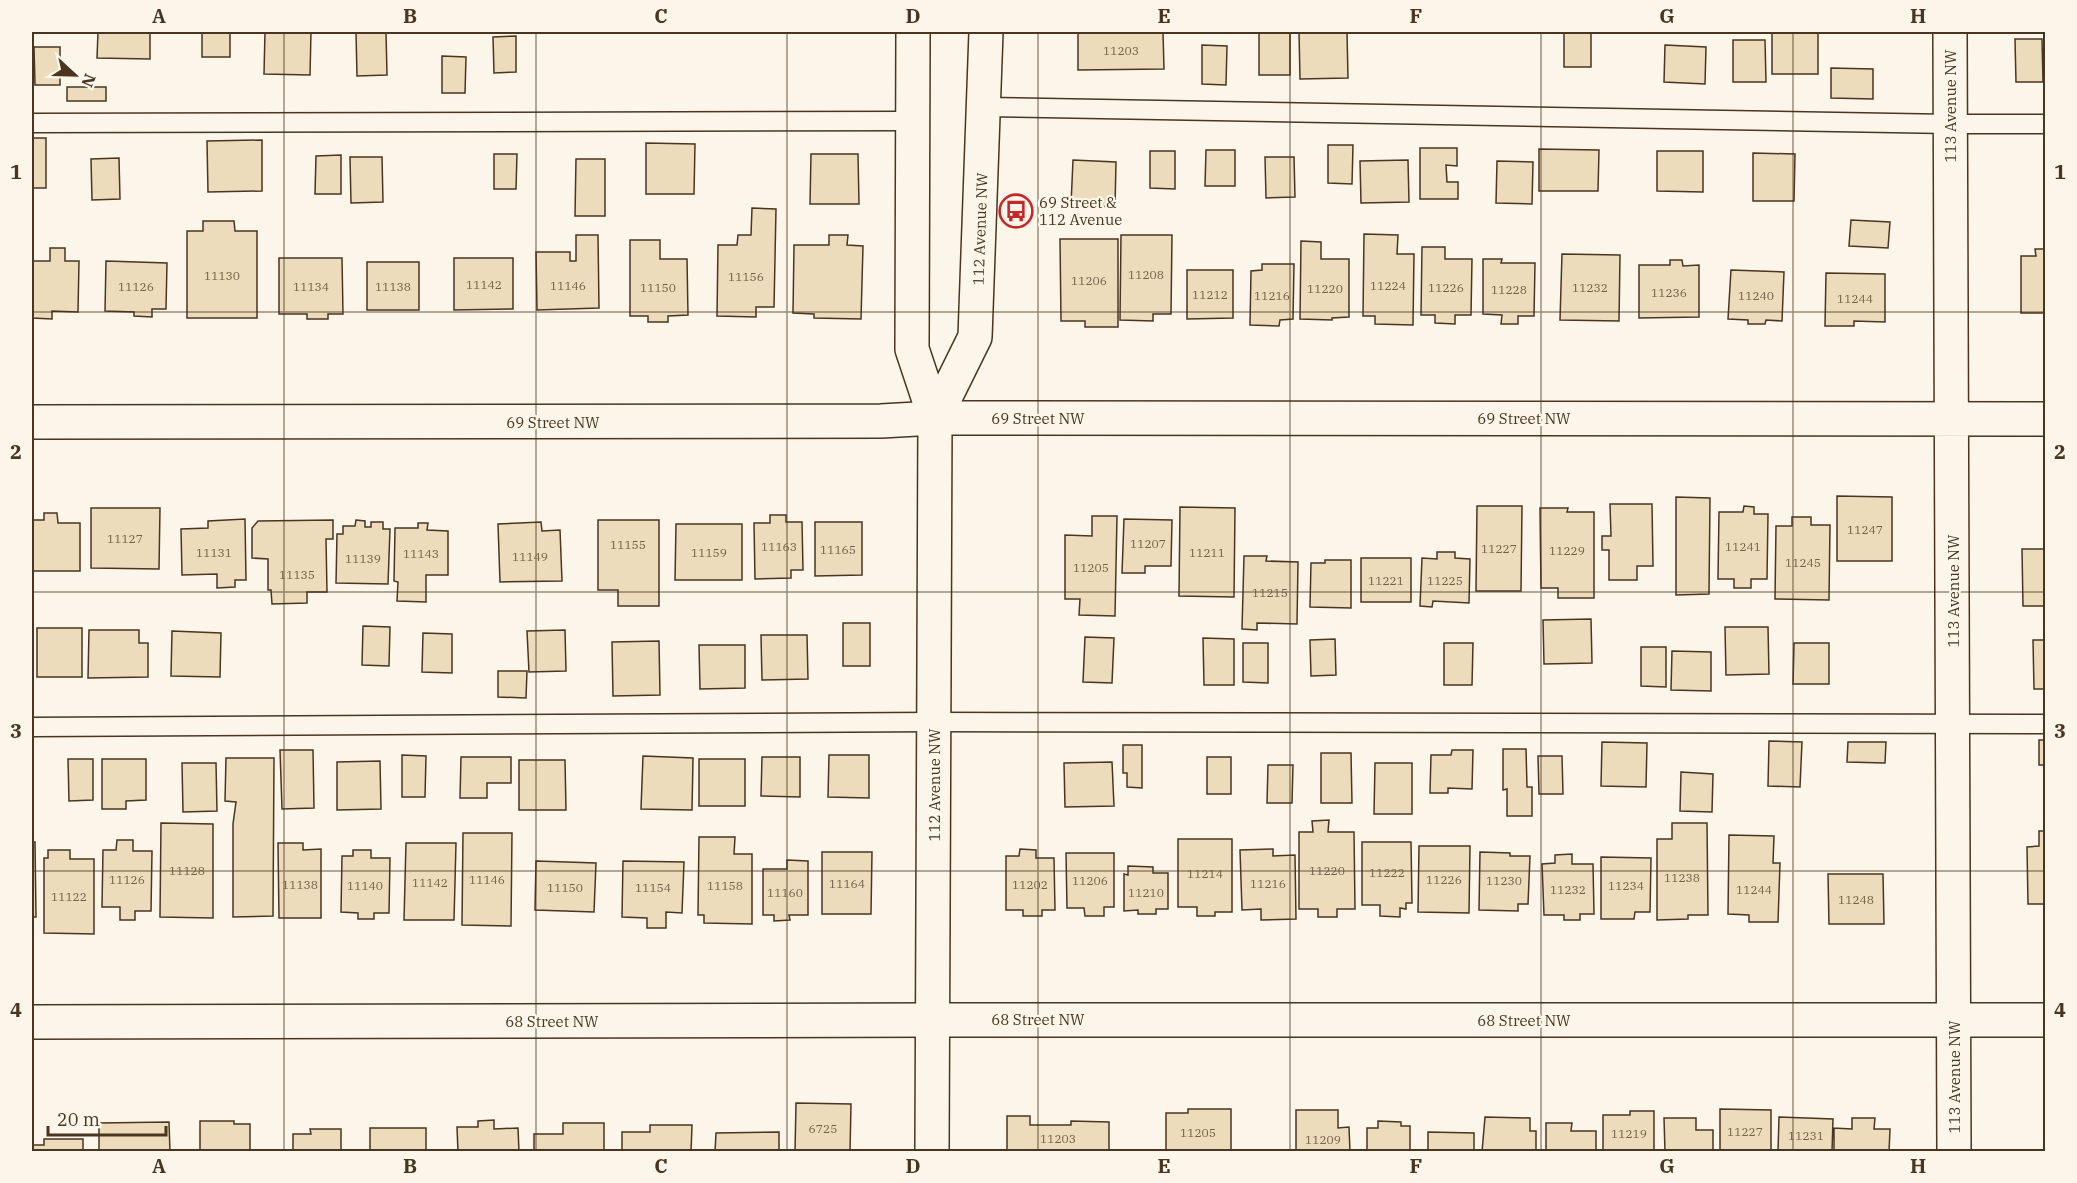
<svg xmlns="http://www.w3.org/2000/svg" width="2077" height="1183" viewBox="0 0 2077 1183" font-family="'IBM Plex Serif',serif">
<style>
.building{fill:#ecdcbc;stroke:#4a3520;stroke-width:1.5}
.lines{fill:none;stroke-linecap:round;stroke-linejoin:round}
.service-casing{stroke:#4a3520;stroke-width:21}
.minor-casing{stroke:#4a3520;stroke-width:36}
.tertiary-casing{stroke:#4a3520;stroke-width:36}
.secondary-casing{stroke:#4a3520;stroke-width:36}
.service{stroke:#fbf6e9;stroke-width:18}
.minor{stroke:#fbf6e9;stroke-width:33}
.tertiary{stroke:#fbf6e9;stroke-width:33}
.secondary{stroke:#fbf6e9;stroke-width:33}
.grid{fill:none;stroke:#4a3520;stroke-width:1.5;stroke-opacity:0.55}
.labels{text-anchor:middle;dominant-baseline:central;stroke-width:4.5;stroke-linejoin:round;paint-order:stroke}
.number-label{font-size:12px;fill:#725f47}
.street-label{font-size:15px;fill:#4a3520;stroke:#fbf6e9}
.poi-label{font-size:15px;fill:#4a3520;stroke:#fbf6e9;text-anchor:start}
.neatline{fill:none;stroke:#4a3520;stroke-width:2}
.grid-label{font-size:20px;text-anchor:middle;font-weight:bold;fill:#4a3520}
</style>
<rect width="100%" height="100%" fill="#fbf6e9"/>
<path class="building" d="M98,32H150V59L97,58Z
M202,32H230V57H202Z
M265,32H311L310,75L264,74Z
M356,32H386L387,75L357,76Z
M1078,32H1163L1164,69L1078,70Z
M1259,32H1290V75H1259Z
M1299,32H1347L1348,78L1300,79Z
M1564,32H1591V67H1564Z
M1772,32H1818V74H1772Z
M516,36V72L494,73L493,37Z
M2015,39H2042L2043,82H2016Z
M1733,40H1765L1766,82H1733Z
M1202,45L1227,46L1226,85L1202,84Z
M1665,45L1706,47L1705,84L1664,82Z
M34,47H60V85H35Z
M442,56L466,57L465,93H442Z
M1831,68L1873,69V99L1831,98Z
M67,87H106V101H67Z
M32,138H46V188H32Z
M262,140V191L208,192L207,141Z
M646,143L695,144L694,194H646Z
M1328,145H1353L1352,184L1328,183Z
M1420,148H1457V166L1446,165L1447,182H1458V199H1420Z
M1539,149L1599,150L1598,191H1539Z
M1206,150H1235V186H1205Z
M1150,151H1175V189L1150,188Z
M1657,151H1703V192L1657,191Z
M1753,153L1795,154L1794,201H1753Z
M494,154H517L516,189H494Z
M811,154H858L859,204H810Z
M341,155V194H315L316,156Z
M350,157H382L383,202L351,203Z
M1265,157H1294L1295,197L1266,198Z
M119,158L120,199L92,200L91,159Z
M576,159H605V216H575Z
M1073,160L1116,162L1115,207L1071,205Z
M1408,160L1409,202L1361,203L1360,161Z
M1497,161L1533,162L1532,204L1496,203Z
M752,208L776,209L774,307H756V317L717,316L718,245H737L738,235H751Z
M1851,220L1890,222L1888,248L1849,246Z
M203,221H234L235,231H257V318H187V231H203Z
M1364,234L1398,235L1397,254H1414L1413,325L1375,324V316H1363Z
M576,235H598L599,308L537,310L536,252H570V261H576Z
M829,235H848L847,245L863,246L861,319L814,318V314L793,313L794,245H829Z
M1121,235H1172L1171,314H1153V321L1120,320Z
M1060,239H1118V327H1085V321H1061Z
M630,240H660V259H687L688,315L668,316V322H648V316H630Z
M1301,241L1321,242V259H1349V317L1332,318V320L1300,319Z
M1422,247H1445V259H1472L1471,315H1455V324L1435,323V315H1421Z
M50,248H65V261H79L78,312L52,311V319L32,318V261H50Z
M2035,249H2046V313H2021V256H2036Z
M1562,254L1620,255L1619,321L1560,320Z
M279,258H342L343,314H328V319H307V314H279Z
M454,258H513V309L454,310Z
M1483,259H1502L1501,263H1535L1534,316H1518V324H1501L1502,315L1483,314Z
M1670,260H1682L1683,266L1699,265V317L1639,318V265H1670Z
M106,261L167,263L166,309H152V317L134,316V312L105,311Z
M367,262H419V310H367Z
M1262,264H1294L1293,319L1280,320L1279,326L1250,325L1251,271L1262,270Z
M1187,270H1233V318L1187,319Z
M1731,270L1784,272L1782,321L1766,320L1765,324H1748V320L1728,319Z
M1826,273L1885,274V322L1854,321V326H1825Z
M1837,496L1892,497V561H1837Z
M1676,497L1710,498L1709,594L1676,595Z
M1610,504H1652L1653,566H1637V580H1609V550H1602V536H1611Z
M1477,506H1522L1521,591H1476Z
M1744,506L1754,507V514H1768L1767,579H1751V588H1734V579H1718L1719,512H1743Z
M1180,507L1235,508L1234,597L1179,596Z
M91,508H160L159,569L91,568Z
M1540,508H1568L1567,512H1594V598H1558V588H1541Z
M44,513H57L58,523H80V571H32V520H44Z
M770,515H786V522H802L803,570H791V578L755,579L754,523H770Z
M1092,516H1117L1115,616L1079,615L1080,599H1065V535L1092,536Z
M1792,517H1811V525H1830L1829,600L1775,599L1776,526H1792Z
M245,519L246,580H235V587L217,588V574L182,575L181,529L208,528V521Z
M1124,519L1172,520L1171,566H1145V573H1122Z
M333,520V539H326L327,592H307V603L272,604L271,590H268V559L252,558V528L258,521Z
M356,520L365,521V527H371V522H383V529H390L388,584L336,583L337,534H343V526H355Z
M598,520H659V606H618V590H598Z
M541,522L542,531L560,530L562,581L500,582L498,524Z
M815,522H862V575L815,576Z
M418,523H428L427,530L448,531V575H426V602L397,601L398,582L394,581L395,528H418Z
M676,524H742V580H675Z
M2022,549H2046V606H2023Z
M1437,552H1455V558L1470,559L1469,603L1433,601L1432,607L1420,606L1422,558L1437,559Z
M1244,556H1267L1266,561L1298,562L1297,624L1257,623V630L1242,629Z
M1361,558H1411V602H1361Z
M1325,560H1351V608L1310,607L1311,563H1325Z
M1591,619L1592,663L1544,664L1543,620Z
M843,623H870V666H843Z
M363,626L390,627L389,666L362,665Z
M1725,627H1768L1769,674L1726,675Z
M37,628H82V677H37Z
M89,630H139V643H148V677L88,678Z
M565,630L566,671L529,672L527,631Z
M172,631L221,633L220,677L171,676Z
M423,633L452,634V673L422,672Z
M761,635H807L808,679L762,680Z
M1085,637L1114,638L1112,683L1083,682Z
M1203,638L1234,639V685H1204Z
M1335,639L1336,675L1311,676L1310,640Z
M2033,640H2046V689H2034Z
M659,641L660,695L613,696L612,642Z
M1243,643H1268V683L1243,682Z
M1444,643H1473L1472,685H1444Z
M1794,643H1829V684H1793Z
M699,645H745V688L700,689Z
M1641,647H1666V687L1641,686Z
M1672,651L1711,652V691L1671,690Z
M498,671H527L526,698L498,697Z
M2039,740H2046V765H2039Z
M1769,741L1802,742L1800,787L1768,786Z
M1602,742L1647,743L1646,787L1601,786Z
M1848,742H1886L1885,763L1847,762Z
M1123,745H1142V788L1127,787V773H1123Z
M1503,749H1526L1527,787H1532V816H1507V789L1503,790Z
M280,750H313L314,808L282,809Z
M1452,750H1473L1472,789L1448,788V793H1430L1431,755H1451Z
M1321,753H1351L1352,803H1321Z
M402,755L426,756L425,797H402Z
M829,755H869V798L828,797Z
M643,756L693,758L692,810L641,809Z
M1538,756H1562L1563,794H1539Z
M461,757H511V783H487V798H460Z
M762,757H800V797L761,796Z
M1207,757H1231V794H1207Z
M226,758H274L273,916L233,917V824L236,802L225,801Z
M68,759H93V800L69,801Z
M102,759H146V800L126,801V809H102Z
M699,759H745V806H699Z
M519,760H565L566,810H519Z
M380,761L381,809L337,810V762Z
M1112,762L1114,806L1065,807L1064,763Z
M182,763H216L217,811L183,812Z
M1375,763H1412V814H1374Z
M1268,765H1293L1292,803H1267Z
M1681,772L1713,774L1712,812L1680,811Z
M1329,820L1328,832H1354L1355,909H1337V917H1318V909H1299V832H1313L1312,821Z
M161,823L213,824V918L160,917Z
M1672,823H1707L1708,915H1688V919L1657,920V839H1672Z
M2039,831H2046V904H2028L2027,847L2039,846Z
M463,833H512L511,926L462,925Z
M1729,835L1774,836L1773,863H1780L1778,922H1749V915L1728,914Z
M699,837H735L734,854H752V924L704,923V915H698Z
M1178,839H1232V912H1215V916H1197V907H1178Z
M117,840H133V851H152L151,911H135V920H120V907H102L103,850H116Z
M32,842H35L36,917H32Z
M1362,842H1411L1412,903H1406V909L1400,908V917L1380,916V905H1362Z
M278,843H303V850L321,849V918H279Z
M406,843H456L454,920H404Z
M1419,846H1470L1469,913L1418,912Z
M1020,849L1036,850V858H1054L1055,910H1042V916H1023V910H1006V856H1019Z
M1273,849V856L1295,855L1296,919L1261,920V909L1242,910L1240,850Z
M48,850H70V859H94V934L44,933V858H48Z
M353,850H371V858H390L389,913H374V919H358V913L341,912L342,856H353Z
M822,852H872L871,914H822Z
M1480,852L1510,853V856H1530L1528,904H1518V911L1479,910Z
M1066,853H1114V907H1104V916H1085L1084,908H1067Z
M1572,854V864H1593L1594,914H1580V920H1564V915H1544L1542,864L1555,863V855Z
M1601,857L1651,858L1650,912H1635L1634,919H1601Z
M787,860L808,861V915H789L790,920L774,921V915H763V869H787Z
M536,861L596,863L594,912L535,910Z
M623,861L684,862L682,913L666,912V928H647V918L622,917Z
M1128,866L1153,867V873H1168V909H1156V914H1138V910L1124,911V874L1128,875Z
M1828,874H1883L1884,924H1829Z
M796,1103L851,1104L850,1152H795Z
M1188,1109H1231V1152H1166V1113H1188Z
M1720,1109L1771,1110V1152H1720Z
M1296,1110H1338V1128L1349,1127L1350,1152L1296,1151Z
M1630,1111H1654V1152H1603V1115H1630Z
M1007,1116H1030V1125H1071V1121L1109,1122V1152H1007Z
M1485,1117L1530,1118V1131H1536V1152H1482Z
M1779,1117L1833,1119L1832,1152H1778Z
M1664,1118H1696V1130H1713V1152H1665Z
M1852,1118H1875L1874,1129H1890L1889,1152H1834V1128L1852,1129Z
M494,1120V1129L518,1128L519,1152H458L457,1127H478V1121Z
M200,1121H234V1124H250V1152H200Z
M1378,1121L1401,1122V1126H1410V1152H1367V1128H1378Z
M169,1122L170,1152H99V1123Z
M563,1123H604V1152H534V1134H563Z
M1546,1123H1572L1571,1131H1596V1152H1546Z
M650,1125H692L691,1152H622V1132H650Z
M370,1128H426V1152H370Z
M310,1129H341V1152H293V1134H311Z
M779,1132V1152H715L716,1133Z
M1428,1132L1474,1133V1152H1428Z
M44,1139H83V1152H32V1145H44Z"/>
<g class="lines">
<defs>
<path id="service" d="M985,107L1950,124H2046
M32,123L912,121
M32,727L935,722L2046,724"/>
<path id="minor" d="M1950,32L1954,1152
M32,422L881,421L935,418L2046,419
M32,1022L934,1020"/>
<path id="tertiary" d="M934,1020H2046"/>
<path id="secondary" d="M913,32L912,349L935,418L932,1152
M935,418L975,337L986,32"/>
</defs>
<use href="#service" class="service-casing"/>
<use href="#minor" class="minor-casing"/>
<use href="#tertiary" class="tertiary-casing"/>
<use href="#secondary" class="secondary-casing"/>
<use href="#service" class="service"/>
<use href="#minor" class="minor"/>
<use href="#tertiary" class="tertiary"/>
<use href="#secondary" class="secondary"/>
</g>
<path class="grid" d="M284,32V1152M536,32V1152M787,32V1152M1038,32V1152M1290,32V1152M1541,32V1152M1793,32V1152M32,312H2046M32,592H2046M32,871H2046"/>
<defs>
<symbol id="bus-ring" viewBox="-11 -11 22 22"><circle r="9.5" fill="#fbf6e9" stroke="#c62828" stroke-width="1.5"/><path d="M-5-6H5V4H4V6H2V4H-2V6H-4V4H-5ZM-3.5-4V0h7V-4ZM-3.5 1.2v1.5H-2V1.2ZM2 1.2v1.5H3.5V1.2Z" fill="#c62828"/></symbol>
</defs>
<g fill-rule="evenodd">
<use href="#bus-ring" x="997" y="192" width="38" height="38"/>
</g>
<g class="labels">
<g class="number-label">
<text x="1121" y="50">11203</text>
<text x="1146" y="274">11208</text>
<text x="222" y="275">11130</text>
<text x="746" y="276">11156</text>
<text x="1089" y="280">11206</text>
<text x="484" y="284">11142</text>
<text x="568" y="285">11146</text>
<text x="1388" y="285">11224</text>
<text x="136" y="286">11126</text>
<text x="311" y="286">11134</text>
<text x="393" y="286">11138</text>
<text x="658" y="287">11150</text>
<text x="1446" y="287">11226</text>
<text x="1590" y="287">11232</text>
<text x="1325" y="288">11220</text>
<text x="1509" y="289">11228</text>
<text x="1669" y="292">11236</text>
<text x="1210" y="294">11212</text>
<text x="1272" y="295">11216</text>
<text x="1756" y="295">11240</text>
<text x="1855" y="298">11244</text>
<text x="1865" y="529">11247</text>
<text x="125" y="538">11127</text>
<text x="1148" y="543">11207</text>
<text x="628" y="544">11155</text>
<text x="779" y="546">11163</text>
<text x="1743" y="546">11241</text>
<text x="1499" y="548">11227</text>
<text x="838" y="549">11165</text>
<text x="1567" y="550">11229</text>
<text x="214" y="552">11131</text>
<text x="709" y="552">11159</text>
<text x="1207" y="552">11211</text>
<text x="421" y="553">11143</text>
<text x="530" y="556">11149</text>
<text x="363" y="558">11139</text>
<text x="1803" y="562">11245</text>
<text x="1091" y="567">11205</text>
<text x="297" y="574">11135</text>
<text x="1386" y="580">11221</text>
<text x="1445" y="580">11225</text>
<text x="1270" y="592">11215</text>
<text x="187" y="870">11128</text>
<text x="1327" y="870">11220</text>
<text x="1387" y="872">11222</text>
<text x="1205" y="873">11214</text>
<text x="1682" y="877">11238</text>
<text x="127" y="879">11126</text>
<text x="487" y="879">11146</text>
<text x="1444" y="879">11226</text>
<text x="1090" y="880">11206</text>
<text x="1504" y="880">11230</text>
<text x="430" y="882">11142</text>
<text x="847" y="883">11164</text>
<text x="1268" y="883">11216</text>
<text x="300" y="884">11138</text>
<text x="1030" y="884">11202</text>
<text x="365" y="885">11140</text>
<text x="725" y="885">11158</text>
<text x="1626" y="885">11234</text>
<text x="565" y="887">11150</text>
<text x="653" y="887">11154</text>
<text x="1568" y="889">11232</text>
<text x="1754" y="889">11244</text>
<text x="785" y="892">11160</text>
<text x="1146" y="892">11210</text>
<text x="69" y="896">11122</text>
<text x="1856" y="899">11248</text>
<text x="823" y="1128">6725</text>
<text x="1745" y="1131">11227</text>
<text x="1198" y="1132">11205</text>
<text x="1629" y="1133">11219</text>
<text x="1806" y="1135">11231</text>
<text x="1058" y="1138">11203</text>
<text x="1323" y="1139">11209</text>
</g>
<g class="street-label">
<text transform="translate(1950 106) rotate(-90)">113 Avenue NW</text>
<text transform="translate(980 229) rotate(-88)">112 Avenue NW</text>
<text x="1038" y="418">69 Street NW</text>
<text x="1524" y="418">69 Street NW</text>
<text x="553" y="422">69 Street NW</text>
<text transform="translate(1953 591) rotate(-90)">113 Avenue NW</text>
<text transform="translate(934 785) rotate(-90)">112 Avenue NW</text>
<text x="1038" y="1019">68 Street NW</text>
<text x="1524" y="1020">68 Street NW</text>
<text x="552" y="1021">68 Street NW</text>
<text transform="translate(1954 1077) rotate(-90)">113 Avenue NW</text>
</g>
<g class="poi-label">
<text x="1039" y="202">69 Street &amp;<tspan x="1039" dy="17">112 Avenue</tspan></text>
</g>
</g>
<rect width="2077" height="1183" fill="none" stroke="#fbf6e9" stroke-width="66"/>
<g transform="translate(75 75) rotate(112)" stroke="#fbf6e9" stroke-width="4.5" paint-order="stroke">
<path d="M0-4.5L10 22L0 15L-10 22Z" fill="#4a3520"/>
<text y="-9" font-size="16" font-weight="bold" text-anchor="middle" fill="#4a3520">N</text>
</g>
<path d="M48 1126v9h118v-9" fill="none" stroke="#4a3520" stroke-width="3"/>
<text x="57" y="1126" font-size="18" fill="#4a3520" stroke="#fbf6e9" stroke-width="4.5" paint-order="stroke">20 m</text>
<rect x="33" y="33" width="2011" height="1117" class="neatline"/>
<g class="grid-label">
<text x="159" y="23">A</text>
<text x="410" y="23">B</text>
<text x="661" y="23">C</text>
<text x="913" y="23">D</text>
<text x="1164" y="23">E</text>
<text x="1416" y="23">F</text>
<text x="1667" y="23">G</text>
<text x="1918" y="23">H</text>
<text x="16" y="179">1</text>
<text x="2060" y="179">1</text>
<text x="16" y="459">2</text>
<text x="2060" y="459">2</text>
<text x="16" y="738">3</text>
<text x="2060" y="738">3</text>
<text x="16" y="1017">4</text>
<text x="2060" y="1017">4</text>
<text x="159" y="1173">A</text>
<text x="410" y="1173">B</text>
<text x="661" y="1173">C</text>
<text x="913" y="1173">D</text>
<text x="1164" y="1173">E</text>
<text x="1416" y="1173">F</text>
<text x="1667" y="1173">G</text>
<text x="1918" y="1173">H</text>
</g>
</svg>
